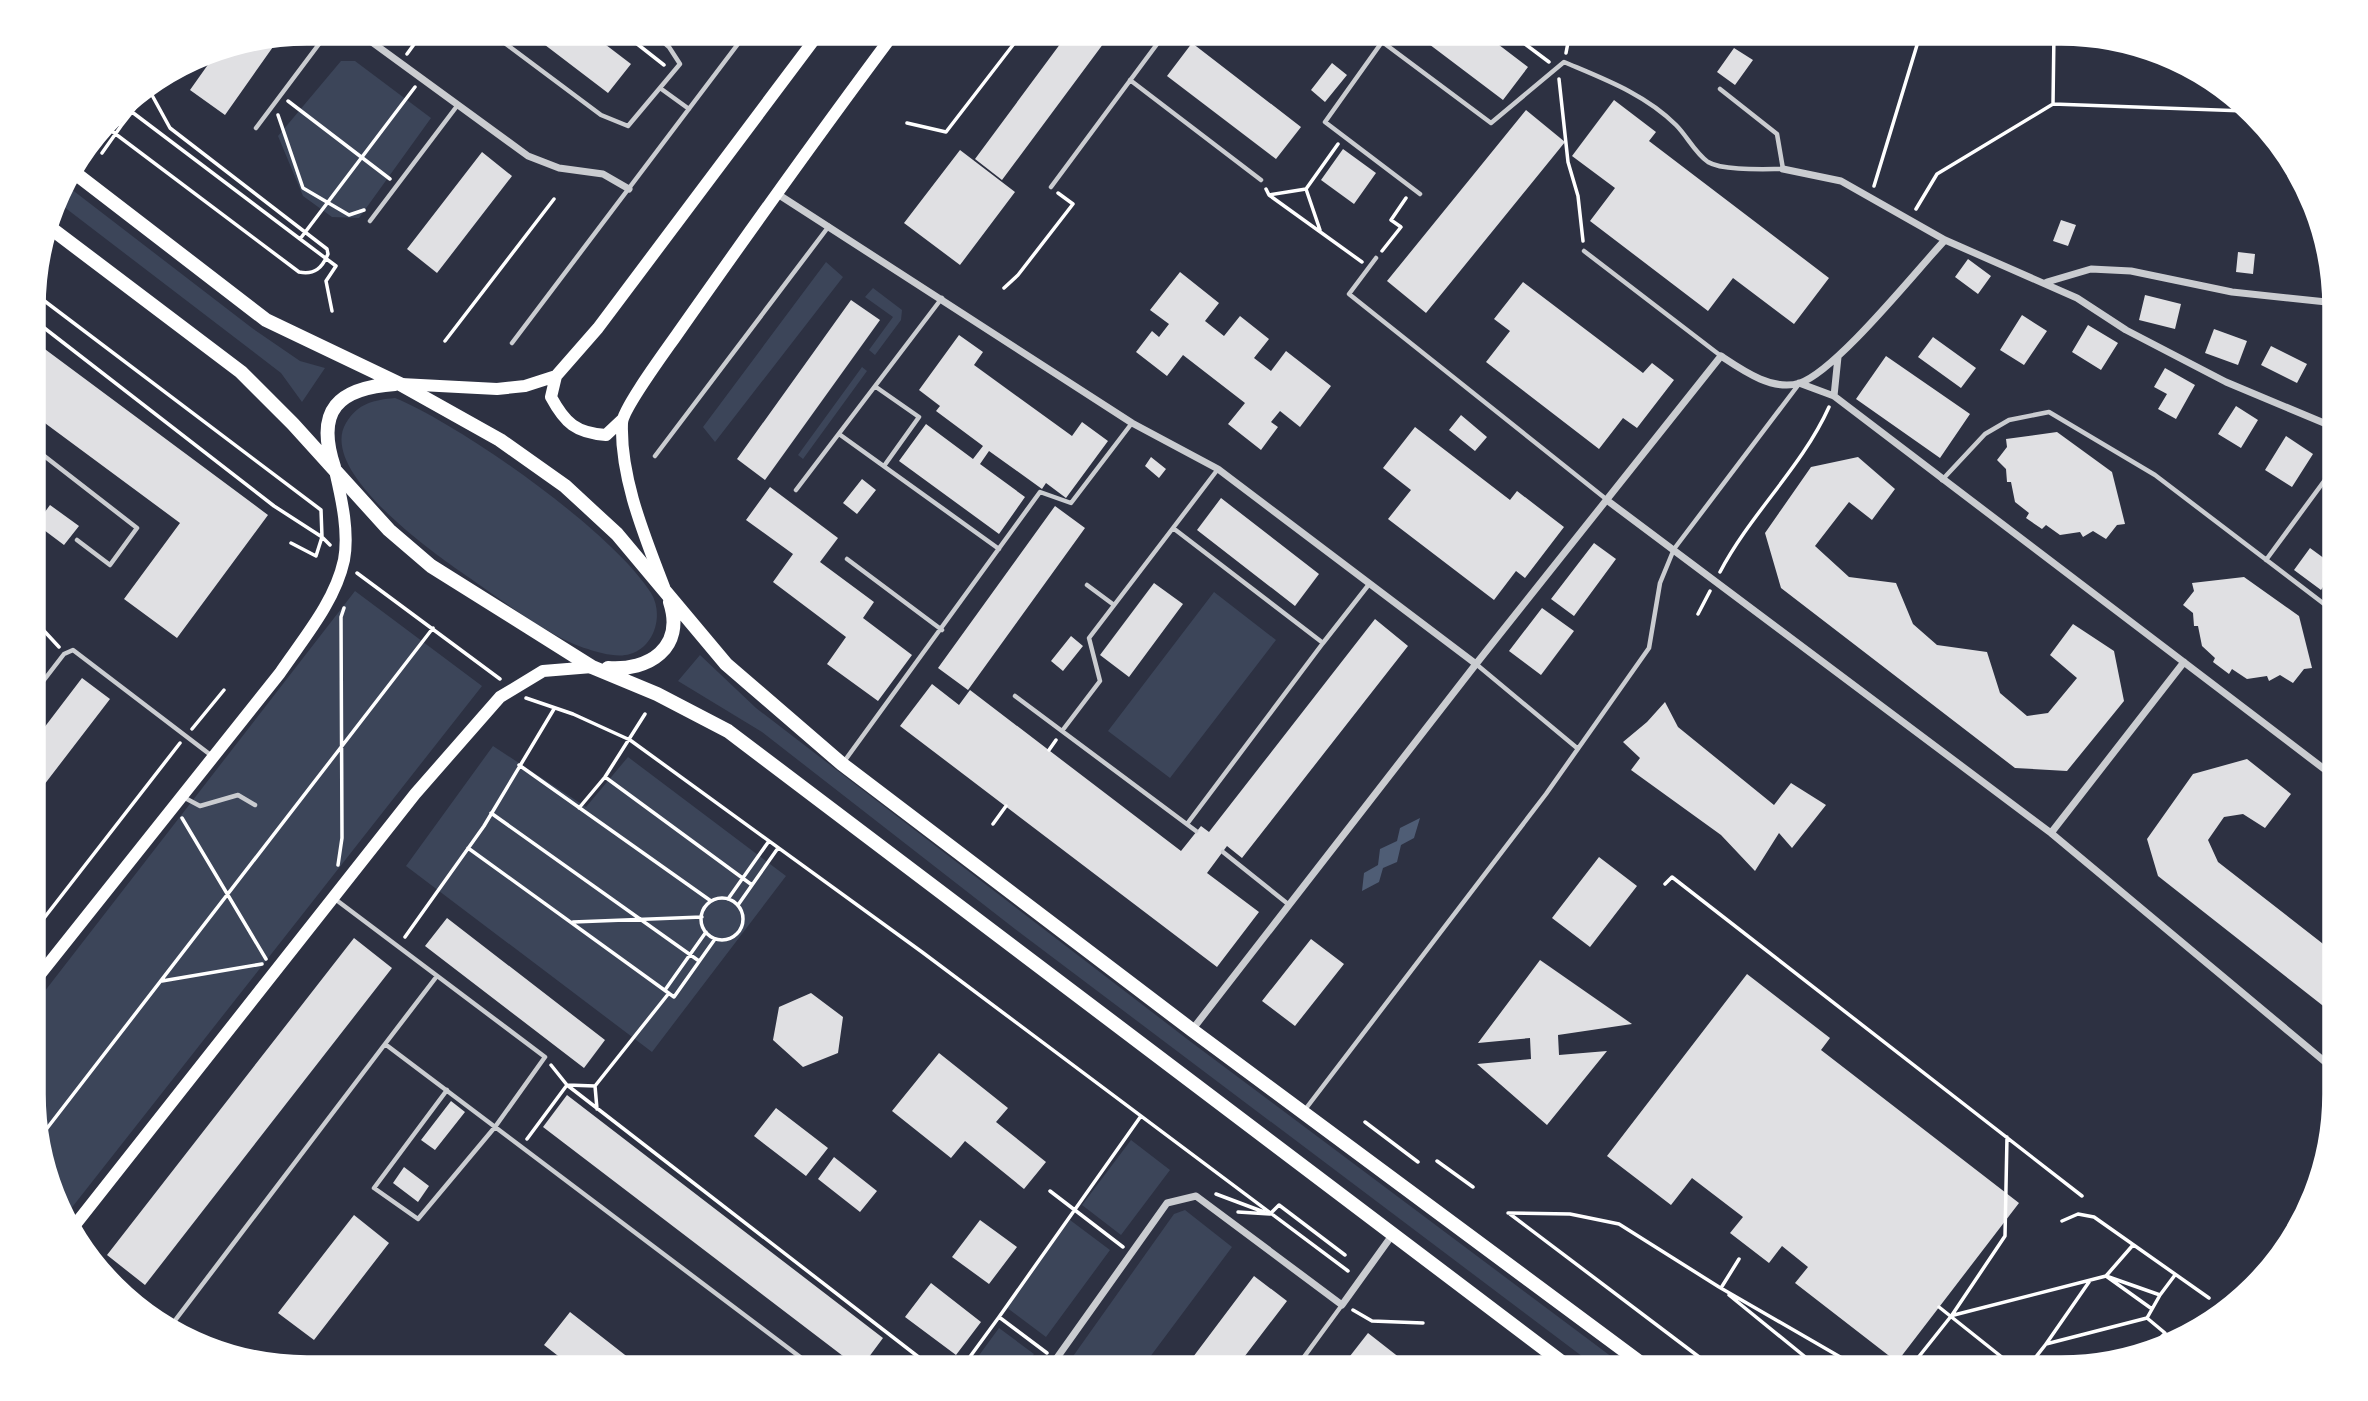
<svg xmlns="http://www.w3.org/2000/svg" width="2368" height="1401" viewBox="0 0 2368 1401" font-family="'Fira Sans Condensed',sans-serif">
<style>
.green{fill:#3c4559}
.water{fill:#4f5d75}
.building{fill:#e0e0e3}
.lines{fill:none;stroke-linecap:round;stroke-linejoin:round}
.path{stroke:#fff;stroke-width:3.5}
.service{stroke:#caccd0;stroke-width:4.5}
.minor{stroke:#caccd0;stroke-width:7}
.secondary{stroke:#fff;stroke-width:12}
.primary{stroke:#fff;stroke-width:14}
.rim{fill:none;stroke:#fff;stroke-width:3.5}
</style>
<rect width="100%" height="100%" fill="#2d3142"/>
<path class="green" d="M341,61H355L431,118L359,218L332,217L303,196L278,136Z
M62,182L252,328L300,361L325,368L302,402L281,373L55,200Z
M826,262L843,277L715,442L703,427Z
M873,288L902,310L901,320L875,355L869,350L893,317L865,297Z
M862,367L867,371L803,459L798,455Z
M395,398C463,426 613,532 651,593C664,614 655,647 630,654C618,658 599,653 588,649C550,638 495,595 461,572C428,549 318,470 346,423C358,403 374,400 395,398Z
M355,591L482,686L66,1215L34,1130V1005Z
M1214,592L1276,640L1170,778L1108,731Z
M700,655L756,708L1191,1042L1628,1369H1599L1015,929L762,732L678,681Z
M493,746L586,807L628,757L786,876L652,1052L406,866Z
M1131,1140L1170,1170L1121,1235L1082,1205Z
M1185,1210L1232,1247L1141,1369H1064L1174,1214Z
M1070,1220L1110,1250L1046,1337L1006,1307Z
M999,1328L1034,1354L1022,1369H969Z"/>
<path class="water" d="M1420,818L1414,838L1401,845L1397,862L1383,868L1379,882L1362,891L1364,873L1378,865L1380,849L1397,841L1400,828Z"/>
<path class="building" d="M528,32H589L631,64L608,93Z
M1069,32H1112L1002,180L975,159Z
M1413,32H1482L1528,67L1503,100Z
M280,37L225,115L190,90L219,49Z
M1192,43L1301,127L1276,159L1167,76Z
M1734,48L1753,60L1735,85L1717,72Z
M1332,63L1347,75L1325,102L1311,90Z
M1614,100L1656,132L1649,141L1829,278L1794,324L1733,278L1708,311L1590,221L1615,188L1572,156Z
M1526,110L1565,142L1426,313L1387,281Z
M1343,149L1376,173L1354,204L1321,180Z
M960,150L1015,192L960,265L904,223Z
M482,152L512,176L437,273L407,249Z
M2061,220L2076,225L2068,246L2053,241Z
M2238,252L2255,254L2253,274L2236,272Z
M1968,259L1991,276L1978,294L1955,277Z
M1180,272L1219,303L1205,321L1224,336L1240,316L1269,339L1254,358L1271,371L1286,351L1331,386L1300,427L1280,411L1271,422L1278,427L1261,450L1228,424L1245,403L1183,355L1167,376L1136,352L1152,331L1159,337L1169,324L1150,310Z
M1523,282L1643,373L1652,363L1674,380L1637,428L1623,418L1599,449L1486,362L1510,331L1494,319Z
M2145,295L2181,304L2175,329L2139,320Z
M851,300L880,320L765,480L737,459Z
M2022,315L2047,331L2024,365L2000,350Z
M2088,325L2118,343L2101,370L2072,352Z
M2214,329L2247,341L2238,365L2205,353Z
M959,335L983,352L974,365L1072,436L1082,422L1108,441L1066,498L1046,483L1042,489L989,451L980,464L1025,497L999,534L899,461L926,424L973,459L983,446L936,411L940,406L919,390Z
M1933,337L1976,368L1961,388L1918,357Z
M34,341L268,515L177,638L124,599L180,523L34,415Z
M2271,346L2307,364L2297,383L2261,365Z
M1886,356L1970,414L1940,458L1856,399Z
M2165,368L2195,385L2176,419L2158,409L2167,394L2154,387Z
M2236,406L2258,420L2241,448L2218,434Z
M1461,415L1487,437L1475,451L1449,430Z
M1415,427L1510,500L1517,491L1564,527L1525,578L1516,571L1494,600L1388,519L1411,490L1383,468Z
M2057,432L2112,472L2125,524L2117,525L2106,539L2093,531L2083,537L2080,532L2060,535L2046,525L2042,529L2026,518L2029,513L2015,502L2011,482H2007L2006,469L1997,460L2007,447L2006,439Z
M2286,436L2313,454L2292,487L2265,470Z
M1151,457L1166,469L1159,478L1145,466Z
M1858,457L1895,489L1872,520L1849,502L1815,546L1849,577L1896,583L1913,624L1937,645L1987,652L2000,693L2027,716L2048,713L2077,678L2050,655L2073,624L2114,651L2124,701L2067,771L2015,768L1781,588L1765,533L1811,467Z
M862,479L876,490L857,514L843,503Z
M770,487L838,538L820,562L874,602L863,618L912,655L878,701L827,664L846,637L773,582L793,554L746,520Z
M1221,498L1319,574L1295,606L1197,530Z
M50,505L79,526L64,545L36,524Z
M1055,506L1085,528L968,690L938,668Z
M1594,543L1616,559L1574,616L1551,599Z
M2310,548L2336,567L2321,590L2294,570Z
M2244,577L2299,616L2312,668L2304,669L2293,683L2280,675L2269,681L2267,676L2247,679L2232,669L2229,674L2213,662L2215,658L2202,646L2198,626H2194L2193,613L2183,605L2194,591L2192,583Z
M1154,583L1183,604L1129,677L1100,655Z
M1542,608L1574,631L1541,675L1509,651Z
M1375,619L1408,646L1242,858L1227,846L1207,873L1259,912L1217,967L900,726L932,684L959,705L970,690L1181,851L1201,826L1209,832Z
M1071,636L1083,646L1063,671L1051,661Z
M82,678L110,699L34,798V741Z
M1665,702L1678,727L1774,805L1791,783L1826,805L1792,848L1779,833L1755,871L1721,835L1631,770L1640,758L1623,742L1647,722Z
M2247,759L2291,794L2265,828L2243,814L2224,817L2208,840L2218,862L2336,954V1016L2158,876L2147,839L2193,774Z
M1599,857L1637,886L1590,947L1552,918Z
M447,918L605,1040L584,1068L425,946Z
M354,938L392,968L145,1285L107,1255Z
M1311,939L1344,964L1295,1026L1262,1001Z
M1540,960L1632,1024L1558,1035L1559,1055L1607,1051L1547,1125L1477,1064L1531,1059L1530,1038L1478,1043Z
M1747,974L1830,1038L1821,1050L2019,1203L1897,1362L1795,1283L1808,1267L1782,1246L1769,1263L1730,1233L1743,1217L1692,1178L1671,1205L1607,1156Z
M811,993L843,1017L838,1053L803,1067L773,1040L779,1007Z
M939,1053L1008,1108L996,1122L1046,1162L1024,1189L965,1141L951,1158L892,1111Z
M567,1095L883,1338L860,1369L543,1127Z
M451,1101L465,1112L435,1150L421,1140Z
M776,1108L828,1148L806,1176L754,1136Z
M834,1157L877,1191L860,1212L818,1179Z
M404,1167L429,1186L418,1202L393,1183Z
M354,1215L389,1243L314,1340L278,1313Z
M980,1220L1017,1247L989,1284L952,1257Z
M1254,1276L1287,1301L1235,1369H1184Z
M931,1283L981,1322L956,1355L905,1317Z
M570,1312L643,1369H575L544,1345Z
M1368,1333L1414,1369H1349L1343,1365Z"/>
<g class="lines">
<path class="path" d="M622,32L664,65
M1509,32L1549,62
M1566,53L1570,32
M407,54L423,32
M1559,79L1568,162L1578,196L1583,241
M154,82L132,112L300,239
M288,101L390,179
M2053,104L2245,111
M2053,104L2054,32
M278,115L303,188L349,215L364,210
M111,118L121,126L132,112
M907,123L946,132L1023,32
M105,126L299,272C315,275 322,268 328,254L327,249L170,128L147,86
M102,153L121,126
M1874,186L1921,32
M1266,189L1269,195L1362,262
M1306,189L1320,230
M1269,195L1306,189L1338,144
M1916,209L1937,174L2053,104
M1382,251L1401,227L1391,220L1406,198
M1004,288L1018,275L1073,204L1058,193
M34,293L321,510L322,537L330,545
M332,311L326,281L336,266L300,239L415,87
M34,320L274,506L322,537L316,556L291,543
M445,341L554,199
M1720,572C1751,513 1802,467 1829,407
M357,573L500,679
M1698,614L1710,591
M34,620L59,647
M526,698L573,714L630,740L922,952L1348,1271
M192,729L224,690
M1049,750L1056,740
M519,765L711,901
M605,777L752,885
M579,808L605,777L645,714
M491,813L699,961
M182,818L266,959
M993,824L1006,806
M468,848L674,997L715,939
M338,865L342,838L341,617L344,608
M1665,884L1672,877L2082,1196
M701 919a21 21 0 1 1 42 0a21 21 0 1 1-42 0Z
M728,899L769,841
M738,905L778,848
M573,922L702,917
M34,931L180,743
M405,937L484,826L554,709
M162,981L262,964
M665,990L706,932
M551,1065L567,1085L595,1086L669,993
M595,1086L597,1109
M1365,1122L1418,1162
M527,1139L567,1085L934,1369
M38,1140L433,628
M1437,1161L1473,1187
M1050,1191L1123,1247
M1216,1194L1264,1212
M1238,1212L1270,1214L1279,1205L1345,1255
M1508,1213L1570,1214L1619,1224L1719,1287L1861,1369
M1510,1214L1715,1369
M2062,1221L2078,1214L2094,1217L2209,1298
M2133,1245L2106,1276L2152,1309
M2089,1282L2046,1344L2147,1318
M1721,1288L1739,1259
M1729,1295L1820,1369
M1939,1307L2013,1366L2028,1367L2046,1344
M1353,1310L1372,1321L1423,1323
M1954,1315L2106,1276L2160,1295L2175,1275
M999,1317L1141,1116
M2154,1346L2165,1333L2147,1318L2160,1295
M961,1369L999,1317L1047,1353
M1909,1369L1952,1315L2005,1236L2007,1137"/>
<path class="service" d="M490,32L601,115L628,126L680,64L669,47L652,32
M1369,32L1491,123L1564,62C1604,79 1645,94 1676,125C1687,136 1695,153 1708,162C1723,171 1765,169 1783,169L1777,134L1720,89
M1382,42L1325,122L1420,194
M1130,80L1261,180
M660,88L689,109
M256,128L328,32
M1051,187L1166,32
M370,221L457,106
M1584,251L1721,356
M1376,258L1349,294L1606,499
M512,343L747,32
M876,387L919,417L884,466
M839,434L999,549
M34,448L137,528L110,565L77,540
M655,456L829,226
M1218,469L1173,528L1323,643L1370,583
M1942,480L1985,434L2009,420L2049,412L2155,475L2336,613
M796,490L942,298
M847,559L942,630
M2266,560L2336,465
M1087,585L1114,605
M1476,664L1577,748
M34,693L64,654L73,650L212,756
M1015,696L1196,831
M1062,731L1100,681L1089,638L1173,528
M843,763L1040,492L1071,503L1132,423
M185,798L200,806L238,795L255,805
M1187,824L1323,643
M1223,852L1288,904
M335,899L545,1057L495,1127L418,1219L374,1188L447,1090
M437,976L385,1044L816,1369
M1304,1111L1546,794L1649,648L1660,583L1674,549L1799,384
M167,1331L385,1044
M1267,1369L1272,1363L1301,1361
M1311,1369L1301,1361L1342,1305"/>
<path class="minor" d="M358,32L528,156L559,168L603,174L629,189
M1783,169L1841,181L1945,240L2077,298L2126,330L2226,382L2336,428
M776,193L1132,423L1218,469L1476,664
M2047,282L2091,269L2131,271L2232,292L2336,303
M1799,383L1834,396L2336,778
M1834,396L1838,357
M1608,501L2051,833L2336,1071
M2051,833L2184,662
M1192,1030L1476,664L1721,356C1742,370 1773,392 1800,383C1837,370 1915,272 1945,240
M1049,1369L1167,1203L1196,1196L1342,1305L1393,1234"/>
<path class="secondary" d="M556,376L551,397C565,423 576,433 606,435L622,420
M401,384L497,389L525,386L556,376L598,328L820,32
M664,587C645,537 620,478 622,423C623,408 667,349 678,333C749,232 821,131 895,32
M34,982L280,673C303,639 335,602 344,560C349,533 342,501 336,475
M71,1230L415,794L500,697L543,671L592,667"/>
<path class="primary" d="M71,170L266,320L400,384L500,440L565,486L617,534L726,664L842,764L1192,1030L1649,1369
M48,226L241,372L293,424L389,530L431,566L592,667L657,694L728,731L1571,1369
M334,467C315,410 338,388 395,384
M608,668C649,671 685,648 670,602
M2246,1297L2304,1219"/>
</g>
<path d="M0 0H2368V1401H0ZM307 44H2061A263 263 0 0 1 2324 307V1094A263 263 0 0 1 2061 1357H307A263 263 0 0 1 44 1094V307A263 263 0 0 1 307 44Z" fill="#fff" fill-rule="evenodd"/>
<path class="rim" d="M307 44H2061A263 263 0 0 1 2324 307V1094A263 263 0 0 1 2061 1357H307A263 263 0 0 1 44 1094V307A263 263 0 0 1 307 44Z"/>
</svg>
